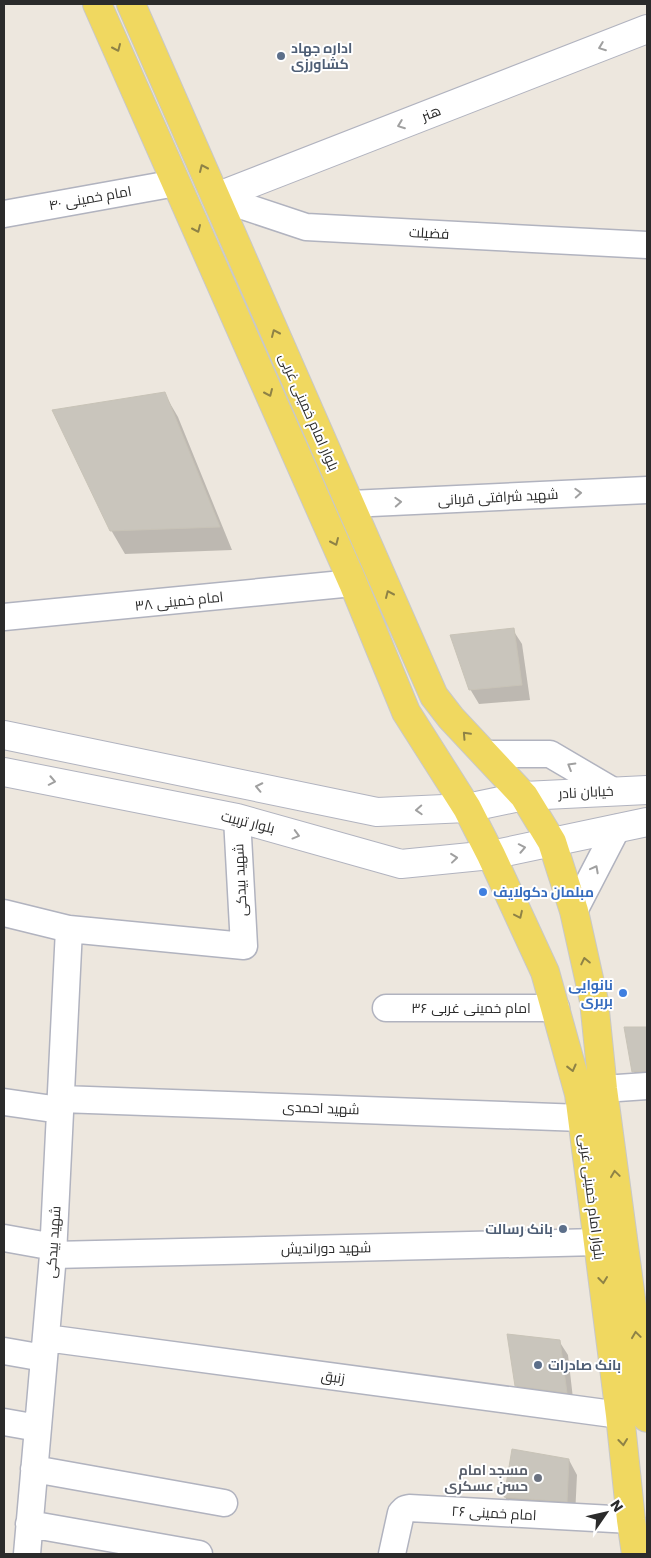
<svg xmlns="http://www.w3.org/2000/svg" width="651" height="1558" viewBox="0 0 651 1558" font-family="Poppins,Cairo,sans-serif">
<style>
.shadow{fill:#0003}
.building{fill:#c9c5bc;stroke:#c8c3b7}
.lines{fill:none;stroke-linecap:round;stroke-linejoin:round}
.street-casing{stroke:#b1b3bf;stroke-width:29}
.secondary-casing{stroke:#b1b3bf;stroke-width:30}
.primary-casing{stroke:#c8c8c8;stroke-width:30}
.street{stroke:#fff;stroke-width:26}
.secondary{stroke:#fff;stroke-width:28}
.primary{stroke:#f0d860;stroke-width:28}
.oneway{stroke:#a0a0a0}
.oneway2{stroke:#8e8246}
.service-dot{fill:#5c6f8a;stroke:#fff;stroke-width:2}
.shop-dot{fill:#3f7fe0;stroke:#fff;stroke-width:2}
.worship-dot{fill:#6b7280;stroke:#fff;stroke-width:2}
.labels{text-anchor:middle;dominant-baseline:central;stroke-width:4;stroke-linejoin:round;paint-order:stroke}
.service-label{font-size:14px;font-weight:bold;fill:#4e5e75;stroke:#fff;text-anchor:start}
.street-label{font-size:14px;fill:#2b2b2b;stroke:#fff}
.shop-label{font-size:14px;font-weight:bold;fill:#366cbe;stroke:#fff;text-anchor:start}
.worship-label{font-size:14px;font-weight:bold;fill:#5b616d;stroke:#fff;text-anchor:end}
</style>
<rect width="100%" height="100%" fill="#ede7de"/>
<path class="shadow" d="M164,393L178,417L232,550L125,554L111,530Z
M513,630L522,644L530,700L479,704L470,689Z
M625,1028H647V1086H642L634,1072Z
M559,1341L568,1355L574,1407L524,1400L516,1385Z
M569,1460L577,1475L575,1516L514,1512L505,1497Z"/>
<path class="building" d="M165,392L220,527L110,531L52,410Z
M514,628L522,685L469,690L450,635Z
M624,1027H647V1071L632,1072Z
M507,1334L560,1340L567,1393L515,1386Z
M512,1449L569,1459L567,1502L504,1497Z"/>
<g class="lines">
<defs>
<path id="street" d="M216,197L306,227L647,245
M4,214L176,183
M350,504L647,490
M4,617L353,583
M485,754H550L613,791
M574,911L617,828
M4,913L69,929L244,946L237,818
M386,1008H556
M603,1089L647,1086
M61,1099L582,1118
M4,1102L60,1110
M4,1238L54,1247
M53,1255L598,1242
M46,1338L620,1415
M4,1351L44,1358
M4,1422L38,1428
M34,1469L224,1503
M29,1524L199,1554
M27,1554L53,1255L69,929
M392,1554L401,1513L405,1509L409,1508L631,1520"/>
<path id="secondary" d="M216,197L647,29
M4,735L377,812L467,808L524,796L647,790
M4,772L237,818L401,864L491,855L647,822"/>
<path id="primary" d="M97,4L353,583L406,712L467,808L491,855L545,972L579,1094L620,1415L631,1520L636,1554
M131,4L434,696L451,718L524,796L552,842L574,911L594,1001L603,1089L647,1418"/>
</defs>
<use href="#street" class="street-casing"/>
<use href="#secondary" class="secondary-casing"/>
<use href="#primary" class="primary-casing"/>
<use href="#street" class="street"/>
<use href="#secondary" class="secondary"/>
<use href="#primary" class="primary"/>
</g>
<defs><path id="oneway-chevron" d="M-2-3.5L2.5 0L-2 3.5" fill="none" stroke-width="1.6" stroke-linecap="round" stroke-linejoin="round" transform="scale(1.25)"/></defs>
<g class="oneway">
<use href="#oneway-chevron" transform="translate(602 47) rotate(159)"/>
<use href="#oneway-chevron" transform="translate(401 125) rotate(159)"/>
<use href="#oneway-chevron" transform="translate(578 493) rotate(-3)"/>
<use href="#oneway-chevron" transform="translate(398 502) rotate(-3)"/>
<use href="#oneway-chevron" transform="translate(571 766) rotate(-149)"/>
<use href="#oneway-chevron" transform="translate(52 781) rotate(11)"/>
<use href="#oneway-chevron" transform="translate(259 787) rotate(-168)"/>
<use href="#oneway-chevron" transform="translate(419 810) rotate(177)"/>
<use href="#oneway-chevron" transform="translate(296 835) rotate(15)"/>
<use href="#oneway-chevron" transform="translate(522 848) rotate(-11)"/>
<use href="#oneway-chevron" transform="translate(454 858) rotate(-6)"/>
<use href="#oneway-chevron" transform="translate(595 869) rotate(-62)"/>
</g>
<g class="oneway2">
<use href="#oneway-chevron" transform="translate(117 48) rotate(66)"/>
<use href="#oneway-chevron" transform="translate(203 168) rotate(-114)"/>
<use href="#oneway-chevron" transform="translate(197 229) rotate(66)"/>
<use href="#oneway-chevron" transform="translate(275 333) rotate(-114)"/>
<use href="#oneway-chevron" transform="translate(269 393) rotate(66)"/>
<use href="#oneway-chevron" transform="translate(335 542) rotate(66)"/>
<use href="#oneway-chevron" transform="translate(389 594) rotate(-114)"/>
<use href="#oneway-chevron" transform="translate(466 735) rotate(-133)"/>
<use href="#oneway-chevron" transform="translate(519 915) rotate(65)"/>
<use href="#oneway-chevron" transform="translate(585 961) rotate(-102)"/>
<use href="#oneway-chevron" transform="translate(572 1068) rotate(76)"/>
<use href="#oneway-chevron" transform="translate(615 1174) rotate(-98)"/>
<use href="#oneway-chevron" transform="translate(603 1280) rotate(83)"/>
<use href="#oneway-chevron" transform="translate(636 1335) rotate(-98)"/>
<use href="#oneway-chevron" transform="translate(623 1442) rotate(84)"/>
</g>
<g class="service-dot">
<circle cx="281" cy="56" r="5"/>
<circle cx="563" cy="1229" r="5"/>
<circle cx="538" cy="1365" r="5"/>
</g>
<g class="shop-dot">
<circle cx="483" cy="892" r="5"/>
<circle cx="623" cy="993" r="5"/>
</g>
<circle class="worship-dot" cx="538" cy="1478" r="5"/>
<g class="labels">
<g class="service-label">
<text x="291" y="48">اداره جهاد<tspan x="291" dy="16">کشاورزی</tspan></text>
<text x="553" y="1229" text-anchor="end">بانک رسالت</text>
<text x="548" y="1365">بانک صادرات</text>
</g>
<g class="street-label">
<text transform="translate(431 113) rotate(-21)">هنر</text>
<text transform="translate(90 198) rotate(-10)">امام خمینی ۴۰</text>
<text transform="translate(429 233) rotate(3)">فضیلت</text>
<text transform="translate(309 412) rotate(66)">بلوار امام خمینی غربی</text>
<text transform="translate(498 497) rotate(-3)">شهید شرافتی قربانی</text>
<text transform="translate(179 601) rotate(-6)">۳۸ امام خمینی</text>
<text transform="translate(586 792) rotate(-3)">خیابان نادر</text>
<text transform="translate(248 822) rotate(14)">بلوار تربیت</text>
<text transform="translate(240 880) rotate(-93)">شهید بیدکی</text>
<text x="471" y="1008">امام خمینی غربی ۳۶</text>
<text transform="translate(321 1108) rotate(2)">شهید احمدی</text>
<text transform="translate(592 1197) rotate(83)">بلوار امام خمینی غربی</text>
<text transform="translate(53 1242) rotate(-86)">شهید بیدکی</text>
<text transform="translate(326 1248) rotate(-1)">شهید دوراندیش</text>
<text transform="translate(333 1377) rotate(8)">زنبق</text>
<text transform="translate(494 1513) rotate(3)">امام خمینی ۲۶</text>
</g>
<g class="shop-label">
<text x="493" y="892">مبلمان دکولایف</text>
<text x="613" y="985" text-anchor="end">نانوایی<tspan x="613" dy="16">بربری</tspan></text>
</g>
<g class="worship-label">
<text x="528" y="1470">مسجد امام<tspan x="528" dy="16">حسن عسکری</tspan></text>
</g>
</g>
<rect width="651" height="1558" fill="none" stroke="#2b2b2b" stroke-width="10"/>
<g transform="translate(606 1513) rotate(56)" stroke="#ffffff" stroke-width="4" paint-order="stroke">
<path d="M0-4L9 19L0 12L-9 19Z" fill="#2b2b2b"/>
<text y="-8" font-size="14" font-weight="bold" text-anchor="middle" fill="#2b2b2b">N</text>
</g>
</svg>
